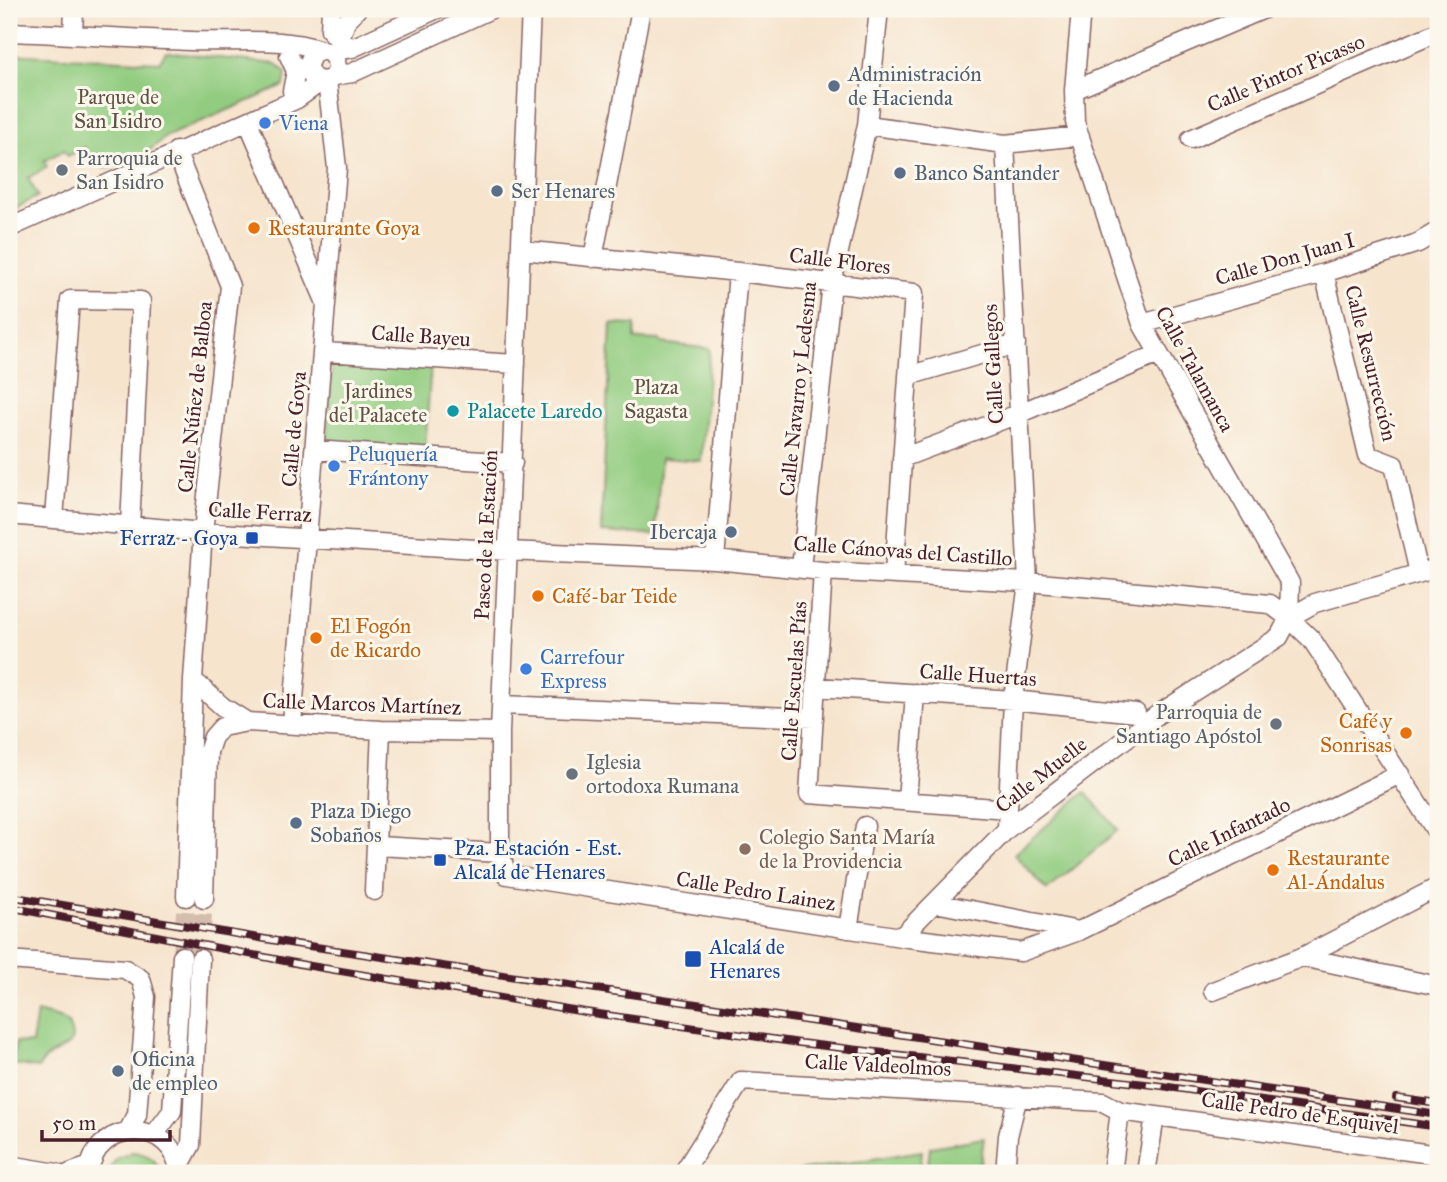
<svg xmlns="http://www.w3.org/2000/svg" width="1447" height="1182" viewBox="0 0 1447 1182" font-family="'IM FELL Great Primer',serif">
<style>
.green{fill:#92cc80;stroke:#6e7656;stroke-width:2}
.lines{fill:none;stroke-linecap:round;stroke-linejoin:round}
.minor-tunnel{stroke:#d4bdad;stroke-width:18;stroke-dasharray:18 9;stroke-linecap:butt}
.minor-casing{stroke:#866464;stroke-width:21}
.minor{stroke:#fff;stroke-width:18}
.rail-casing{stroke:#4a1f2b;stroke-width:8}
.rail{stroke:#fbf7ec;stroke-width:5;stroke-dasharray:16;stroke-linecap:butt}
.service-dot{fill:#5c6f8a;stroke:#fbf7ec;stroke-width:2.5}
.shop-dot{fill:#3f7fe0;stroke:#fbf7ec;stroke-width:2.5}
.worship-dot{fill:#6b7280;stroke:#fbf7ec;stroke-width:2.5}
.food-dot{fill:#e8710a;stroke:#fbf7ec;stroke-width:2.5}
.culture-dot{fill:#0f9aa8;stroke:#fbf7ec;stroke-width:2.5}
.transit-dot{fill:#1a4fb4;stroke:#fbf7ec;stroke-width:2.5}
.education-dot{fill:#8d6e63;stroke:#fbf7ec;stroke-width:2.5}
.labels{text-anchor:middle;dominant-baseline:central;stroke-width:6;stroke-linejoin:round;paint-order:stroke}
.street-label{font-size:21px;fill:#4a1f2b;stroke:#fbf7ec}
.service-label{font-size:21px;fill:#4e5e75;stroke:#fbf7ec;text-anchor:start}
.park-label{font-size:21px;fill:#605344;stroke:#fbf7ec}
.shop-label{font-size:21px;fill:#366cbe;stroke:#fbf7ec;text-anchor:start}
.worship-label{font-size:21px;fill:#5b616d;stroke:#fbf7ec;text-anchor:start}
.food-label{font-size:21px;fill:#c56008;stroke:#fbf7ec;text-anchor:start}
.culture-label{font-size:21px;fill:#0d838f;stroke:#fbf7ec;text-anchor:start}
.transit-label{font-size:21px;fill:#164399;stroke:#fbf7ec;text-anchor:start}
.education-label{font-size:21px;fill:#785e54;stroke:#fbf7ec;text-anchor:start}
</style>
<rect width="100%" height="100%" fill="#fbf7ec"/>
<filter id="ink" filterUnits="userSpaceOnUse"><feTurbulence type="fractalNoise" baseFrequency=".0143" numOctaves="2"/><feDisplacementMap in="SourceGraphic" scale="14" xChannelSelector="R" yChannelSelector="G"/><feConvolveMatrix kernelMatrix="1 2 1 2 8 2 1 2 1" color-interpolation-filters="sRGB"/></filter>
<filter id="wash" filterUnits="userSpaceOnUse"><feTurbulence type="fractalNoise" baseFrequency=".00686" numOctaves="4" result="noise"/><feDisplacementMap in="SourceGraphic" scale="28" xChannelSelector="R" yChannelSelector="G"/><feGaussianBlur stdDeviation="1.57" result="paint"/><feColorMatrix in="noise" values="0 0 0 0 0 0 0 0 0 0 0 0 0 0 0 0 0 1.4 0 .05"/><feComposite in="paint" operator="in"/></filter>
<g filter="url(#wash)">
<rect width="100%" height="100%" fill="#f6e4cd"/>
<path class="green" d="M166,52L276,64L286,73L284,86L167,136L140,158L106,168L95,164L85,147L68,156L64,150L44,161L47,167L28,178L38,196L9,212V54L159,62Z
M611,324L635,325V339L660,340L661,343L710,349L701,461L661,458L655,535L601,532Z
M333,357L431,363L425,451L326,442Z
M1085,792L1118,830L1047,890L1014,854Z
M37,1012L59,1018L68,1024C79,1047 64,1047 50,1055C45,1057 42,1064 38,1068L12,1064L16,1042L32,1044Z
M984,1138L979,1173H927L930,1147Z
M922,1151L920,1173H785Z
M132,1152C146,1153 157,1158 160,1173H108L116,1159Z"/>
</g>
<g filter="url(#ink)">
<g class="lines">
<path class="minor-tunnel" d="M182,956L186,897
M200,959L204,899"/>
<defs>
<path id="minor" d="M331,9L330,30L339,40
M531,9L500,732V853L507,875L901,937L1021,952L1079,931L1400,774
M9,32C70,34 131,39 192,41C235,43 280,36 321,50
M73,35L74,9
M352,48L339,40L347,20L357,9
M330,52L352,48L437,9
M289,56L296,71L292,91
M334,76L352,73L491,9
M1074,90L1264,9
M248,122L326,303
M867,125L1005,144L1028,582L1013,700L1007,829
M1191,139L1438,32
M1005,144L1080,136
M176,151L230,286L203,532L193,680L186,897
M9,228L297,99L322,81L331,79L337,72L336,59C330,50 322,49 313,54L307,66L313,78L322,81
M522,250L738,272L914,293L894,575
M593,258L641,9
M1324,273L1368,455L1394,465L1419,573
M1142,324L1324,273L1418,243L1438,231
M324,352L516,364
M908,376L1016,344
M314,450L513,463
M902,458L1018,414L1158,354
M9,515L203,532L508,551L715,560L823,571L1028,582L1270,604L1289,618L1312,640L1438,834
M54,519L70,300L141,301L130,526
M715,560L738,272
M801,568L832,283L867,125L879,9
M823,571L809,794L1008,809
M1289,618L1315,603L1438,568
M193,680L223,707L247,722
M817,687L1013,700L1136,713
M502,705L814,718
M292,724L337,168L327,80
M907,801L915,693
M378,846L500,853
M374,891L381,730
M204,899L208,752L213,737L222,727L247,722L381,730L500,732
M935,903L1079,931
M848,929L865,826
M901,937L1007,829L1157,715L1279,637L1289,618L1290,583L1142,324L1075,122L1074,90L1081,9
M1302,957L1438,986
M9,960L125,969L141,979L146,997L137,1115L128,1131
M1213,991L1302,957L1438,887
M154,1135L172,1111L182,956
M9,1165L57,1173
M179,1167L191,1145L200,959
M70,1173L90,1166
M89,1173C95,1117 176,1118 179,1173
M683,1173L741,1081L1103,1102L1120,1111L1438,1155
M1005,1173L1008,1136L1018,1096
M1112,1173L1120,1111
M1146,1173L1155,1116"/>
</defs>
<use href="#minor" class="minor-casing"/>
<use href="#minor" class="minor"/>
<defs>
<path id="rail" d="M9,896L289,943L1438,1115
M9,907L305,965L585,1012L800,1043L1162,1086L1438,1127
M1396,1098L1438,1104"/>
</defs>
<use href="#rail" class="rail-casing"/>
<use href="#rail" class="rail"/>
</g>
</g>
<g class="service-dot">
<circle cx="834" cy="86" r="7"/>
<circle cx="900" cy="173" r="7"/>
<circle cx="497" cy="191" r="7"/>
<circle cx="731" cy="532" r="7"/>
<circle cx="296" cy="823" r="7"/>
<circle cx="118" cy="1071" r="7"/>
</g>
<g class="shop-dot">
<circle cx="265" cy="123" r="7"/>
<circle cx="334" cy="466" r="7"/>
<circle cx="526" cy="669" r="7"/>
</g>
<g class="worship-dot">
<circle cx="62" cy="170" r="7"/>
<circle cx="1276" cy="724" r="7"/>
<circle cx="572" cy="774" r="7"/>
</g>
<g class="food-dot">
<circle cx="254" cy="228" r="7"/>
<circle cx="538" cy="596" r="7"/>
<circle cx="316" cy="638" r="7"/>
<circle cx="1406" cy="733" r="7"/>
<circle cx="1273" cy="870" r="7"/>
</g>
<circle class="culture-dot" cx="453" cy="411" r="7"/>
<g class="transit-dot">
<rect x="245" y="531" width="14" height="14" rx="3.5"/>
<rect x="433" y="853" width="14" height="14" rx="3.5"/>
<rect x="684" y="950" width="18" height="18" rx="3.5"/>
</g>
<circle class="education-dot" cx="745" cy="849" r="7"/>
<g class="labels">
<g class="street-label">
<text transform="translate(1286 73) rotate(-23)">Calle Pintor Picasso</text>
<text transform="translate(1285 259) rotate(-16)">Calle Don Juan I</text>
<text transform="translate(840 261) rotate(7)">Calle Flores</text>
<text transform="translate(421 336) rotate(4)">Calle Bayeu</text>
<text transform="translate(1371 363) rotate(76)">Calle Resurrección</text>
<text transform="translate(993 364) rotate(-93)">Calle Gallegos</text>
<text transform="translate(1195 369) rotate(61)">Calle Talamanca</text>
<text transform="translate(798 389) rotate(-84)">Calle Navarro y Ledesma</text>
<text transform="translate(195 397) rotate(-84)">Calle Núñez de Balboa</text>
<text transform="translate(294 429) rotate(-85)">Calle de Goya</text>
<text transform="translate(260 512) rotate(3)">Calle Ferraz</text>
<text transform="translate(486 535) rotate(-87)">Paseo de la Estación</text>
<text transform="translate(903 551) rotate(4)">Calle Cánovas del Castillo</text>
<text transform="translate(978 675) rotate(4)">Calle Huertas</text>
<text transform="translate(794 681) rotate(-86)">Calle Escuelas Pías</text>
<text transform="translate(362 704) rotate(2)">Calle Marcos Martínez</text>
<text transform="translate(1041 775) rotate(-38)">Calle Muelle</text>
<text transform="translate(1229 832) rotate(-26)">Calle Infantado</text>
<text transform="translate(756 891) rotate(9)">Calle Pedro Lainez</text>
<text transform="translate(878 1065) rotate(3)">Calle Valdeolmos</text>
<text transform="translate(1300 1113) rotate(8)">Calle Pedro de Esquivel</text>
</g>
<g class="service-label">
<text x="848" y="74">Administración<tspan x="848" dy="24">de Hacienda</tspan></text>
<text x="914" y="173">Banco Santander</text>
<text x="511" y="191">Ser Henares</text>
<text x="717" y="532" text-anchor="end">Ibercaja</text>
<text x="310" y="811">Plaza Diego<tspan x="310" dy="24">Sobaños</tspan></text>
<text x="132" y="1059">Oficina<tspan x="132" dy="24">de empleo</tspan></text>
</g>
<g class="park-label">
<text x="118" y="97">Parque de<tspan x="118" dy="24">San Isidro</tspan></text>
<text x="656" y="387">Plaza<tspan x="656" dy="24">Sagasta</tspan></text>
<text x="378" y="391">Jardines<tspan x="378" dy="24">del Palacete</tspan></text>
</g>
<g class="shop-label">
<text x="279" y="123">Viena</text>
<text x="348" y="454">Peluquería<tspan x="348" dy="24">Frántony</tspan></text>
<text x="540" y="657">Carrefour<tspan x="540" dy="24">Express</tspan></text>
</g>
<g class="worship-label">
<text x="76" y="158">Parroquia de<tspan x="76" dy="24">San Isidro</tspan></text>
<text x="1262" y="712" text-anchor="end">Parroquia de<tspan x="1262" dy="24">Santiago Apóstol</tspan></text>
<text x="586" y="762">Iglesia<tspan x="586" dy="24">ortodoxa Rumana</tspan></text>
</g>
<g class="food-label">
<text x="268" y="228">Restaurante Goya</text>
<text x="552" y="596">Café-bar Teide</text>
<text x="330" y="626">El Fogón<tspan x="330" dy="24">de Ricardo</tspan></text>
<text x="1392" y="721" text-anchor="end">Café y<tspan x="1392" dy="24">Sonrisas</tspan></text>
<text x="1287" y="858">Restaurante<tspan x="1287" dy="24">Al-Ándalus</tspan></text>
</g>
<g class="culture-label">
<text x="467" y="411">Palacete Laredo</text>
</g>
<g class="transit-label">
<text x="238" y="538" text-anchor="end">Ferraz - Goya</text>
<text x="454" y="848">Pza. Estación - Est.<tspan x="454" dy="24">Alcalá de Henares</tspan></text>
<text x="709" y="947">Alcalá de<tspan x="709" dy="24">Henares</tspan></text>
</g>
<g class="education-label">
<text x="759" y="837">Colegio Santa María<tspan x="759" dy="24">de la Providencia</tspan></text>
</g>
</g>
<rect width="1447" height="1182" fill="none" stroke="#fbf7ec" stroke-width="35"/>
<path d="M42 1130v10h128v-10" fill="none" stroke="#4a1f2b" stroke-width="3.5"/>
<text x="52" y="1130" font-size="21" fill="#4a1f2b" stroke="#fbf7ec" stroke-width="5" paint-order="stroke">50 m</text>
</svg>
